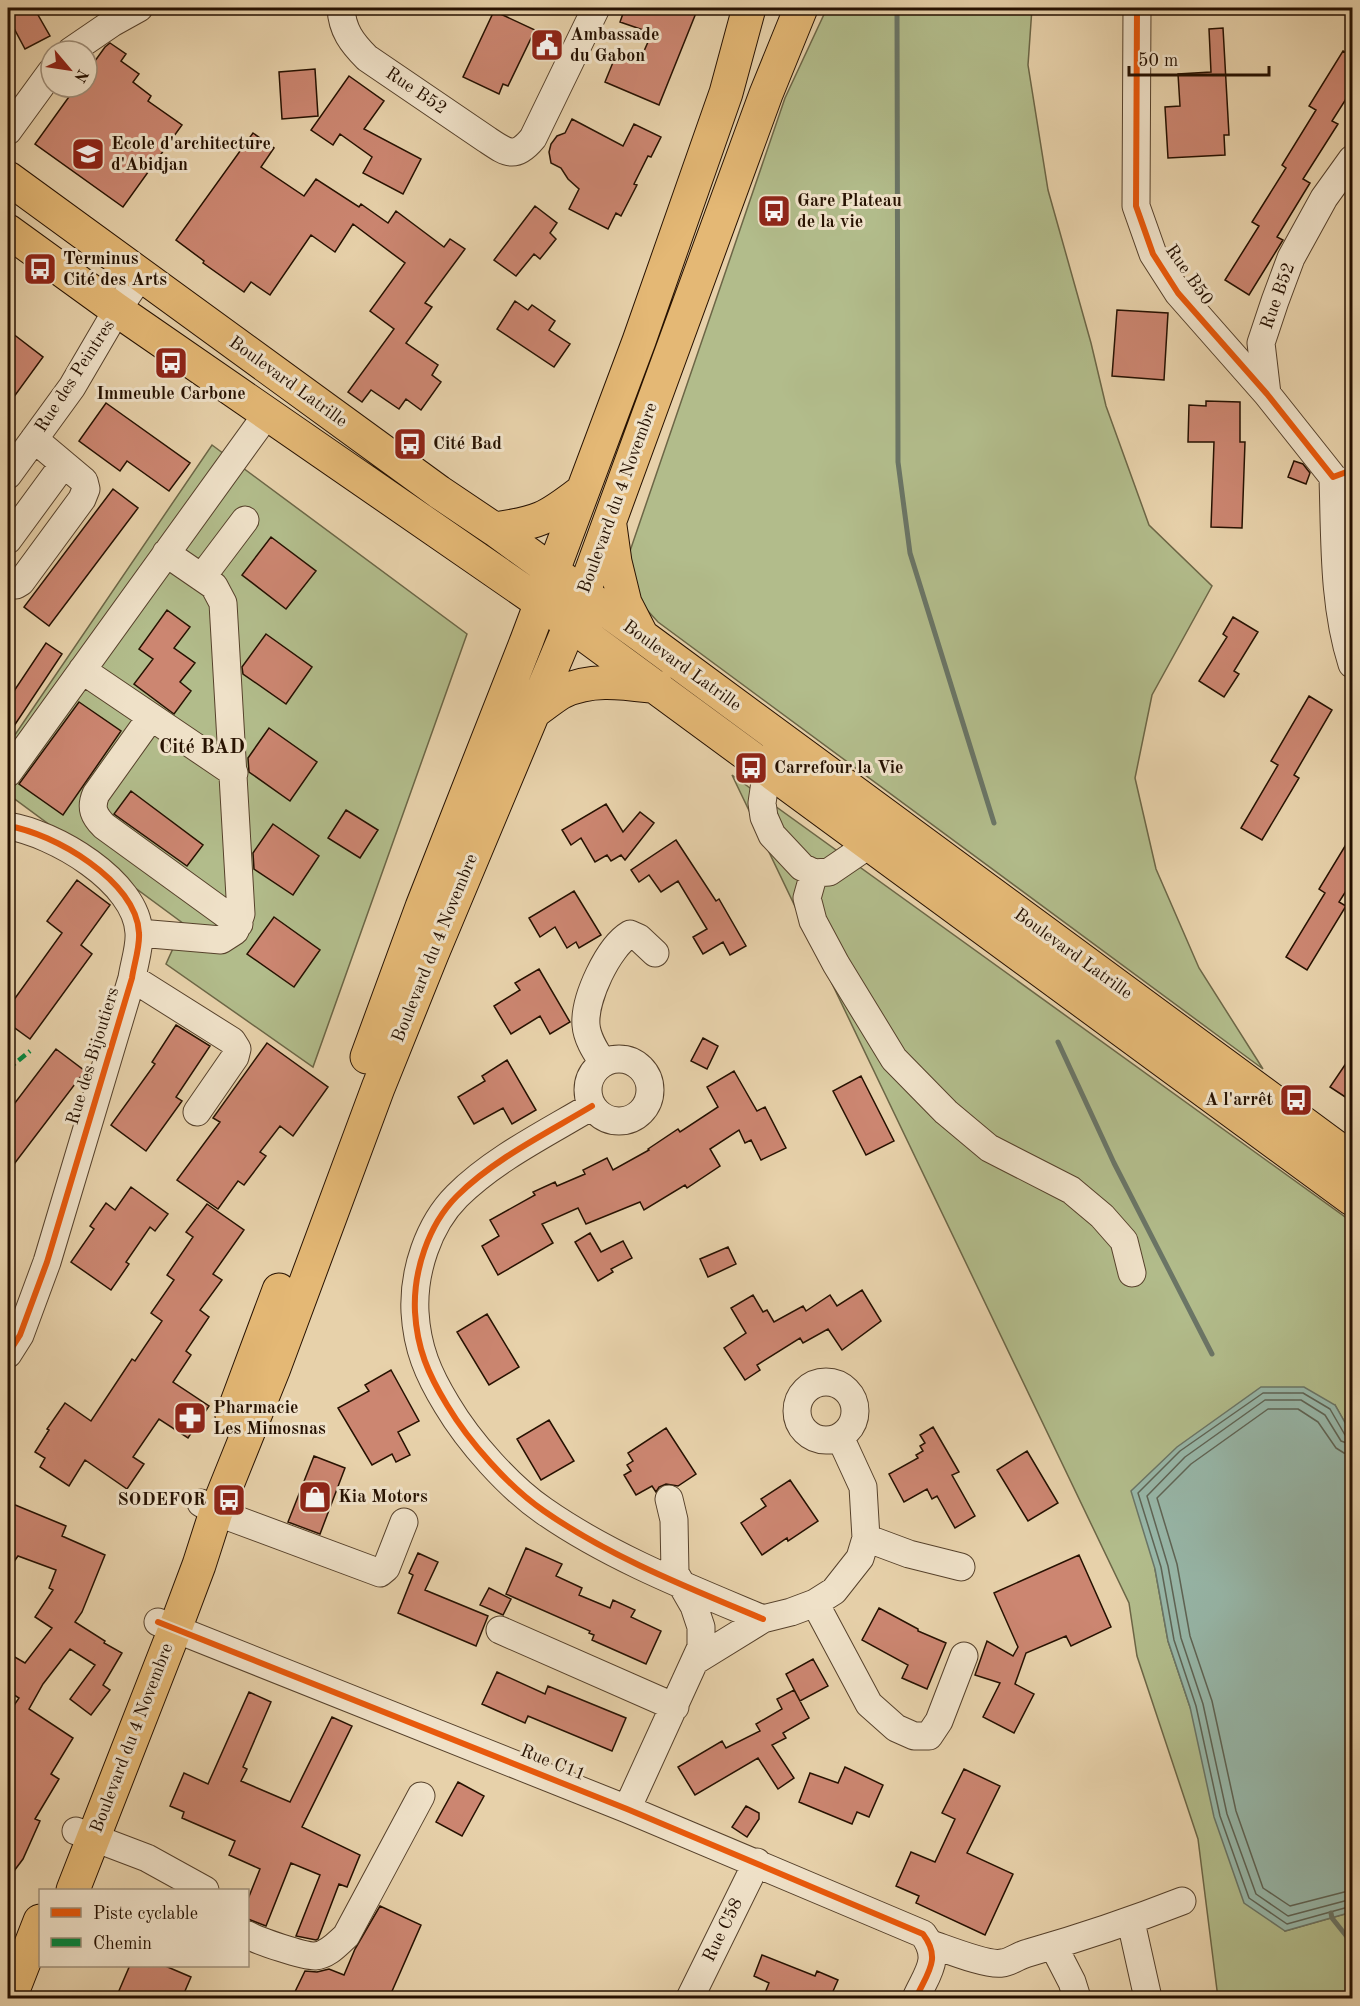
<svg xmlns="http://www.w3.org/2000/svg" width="1360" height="2006" viewBox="0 0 1360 2006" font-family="'Old Standard TT',serif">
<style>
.green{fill:#b2bc8b;stroke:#6c6646;stroke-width:1.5}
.water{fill:#97b7a9;stroke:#6a7566;stroke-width:1.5}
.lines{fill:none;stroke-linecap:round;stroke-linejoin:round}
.shore{stroke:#5e6455;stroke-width:1.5}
.stream{stroke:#6a7566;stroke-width:5}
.building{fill:#cc8671;stroke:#261101;stroke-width:1.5}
.minor-casing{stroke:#56412b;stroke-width:29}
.major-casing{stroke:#261101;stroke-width:35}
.minor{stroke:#efe1c8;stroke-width:27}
.major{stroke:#e4b875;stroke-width:33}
.quiet{stroke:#00873e;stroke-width:4.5;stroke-dasharray:9 4.5;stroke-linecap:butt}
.cycleway-casing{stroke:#efe1c8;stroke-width:10}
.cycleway{stroke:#e8590c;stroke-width:6}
.labels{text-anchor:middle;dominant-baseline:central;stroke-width:6;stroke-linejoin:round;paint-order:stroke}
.poi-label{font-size:18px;font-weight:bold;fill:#261101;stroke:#efe1c8;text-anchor:start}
.street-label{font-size:18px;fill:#261101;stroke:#efe1c8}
.neighbourhood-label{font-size:20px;font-weight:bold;fill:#261101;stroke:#efe1c8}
</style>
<rect width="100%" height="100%" fill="#e7d1aa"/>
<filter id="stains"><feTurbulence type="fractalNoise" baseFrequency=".00333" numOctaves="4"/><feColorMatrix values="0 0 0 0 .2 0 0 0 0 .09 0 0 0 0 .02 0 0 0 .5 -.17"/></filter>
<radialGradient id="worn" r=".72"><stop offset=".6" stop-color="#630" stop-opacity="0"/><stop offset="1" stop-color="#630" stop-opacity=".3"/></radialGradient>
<path class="green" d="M827,8H1032L1028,65L1048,190L1091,343L1106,406L1149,525L1212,586L1152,695L1135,778L1156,869L1199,968L1263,1069L658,622L637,599L631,577L630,551L785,98Z
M212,445L467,634L313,1067L166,964L184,924L8,794V745Z
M732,775L1352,1222V1435L1335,1405L1155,1569L1168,1641L1190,1707L1285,1931L1352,1912V1998H1218L1198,1839L1137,1656L1129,1603Z"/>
<path class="water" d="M1261,1387H1304L1335,1405L1352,1435V1912L1285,1931L1244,1903L1214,1817L1190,1707L1168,1641L1155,1569L1131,1491L1177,1447Z"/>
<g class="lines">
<path class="shore" d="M1352,1437L1345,1435L1330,1409L1303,1393H1263L1180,1451L1138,1493L1161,1567L1174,1640L1196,1706L1220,1816L1249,1898L1287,1924L1352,1906
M1352,1445L1341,1441L1325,1415L1301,1400H1265L1185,1457L1147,1496L1168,1566L1181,1638L1203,1704L1227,1814L1256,1894L1288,1916L1352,1899
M1352,1454L1344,1453L1336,1448L1318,1422L1298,1409H1268L1191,1464L1157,1498L1177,1564L1190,1636L1212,1701L1236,1811L1263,1888L1290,1906L1352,1890"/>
<path class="stream" d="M897,8L898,462L910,553L994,823
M1058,1042L1114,1163L1212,1354
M1331,1913L1332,1918L1352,1943"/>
</g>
<path class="building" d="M8,8H34L50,36L25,49L8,17Z
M625,8H698L659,105L605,82L618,50L640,60L652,33L620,22Z
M494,11L535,30L508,86L503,84L499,94L463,77Z
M1223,28L1229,135H1224L1225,155L1168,158L1165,107L1180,106L1178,74L1211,72L1209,29Z
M110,43L126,54L121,61L139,74L133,82L151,96L148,101L182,125L123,207L35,144L76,87H87V72L105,47Z
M1343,51L1353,57V88L1332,121L1338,124L1303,179L1310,183L1277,237L1283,240L1249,295L1225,280L1259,226L1252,222L1286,168L1282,165L1316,110L1309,106Z
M315,69L318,116L282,119L279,72Z
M349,76L384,101L364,129L421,159L403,194L363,173L372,157L340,134L333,145L311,130Z
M572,119L623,146L634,124L661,137L651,157L648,156L634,184L637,185L621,216L616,213L608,229L569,209L579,189L568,179L561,168L551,163L549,152L551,144L557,136L565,133Z
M253,133L274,148L261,167L304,196L316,179L359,207L361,204L388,223L396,211L444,247L450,239L465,249L425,303L432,307L406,343L438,365L432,375L441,382L421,410L406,399L399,409L371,390L362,402L348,392L394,329L370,311L405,263L353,224L335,252L311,235L270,295L251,282L244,292L203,263L204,261L176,240Z
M535,206L557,223L550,233L556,239L540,259L534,254L516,276L494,260Z
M515,301L528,310L532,305L555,321L549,330L570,344L554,367L497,329Z
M1117,310L1168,313L1164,380L1112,376Z
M8,330L43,357L8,405Z
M1206,401L1240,402V442H1245L1242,528L1211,527L1214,442H1188L1189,405L1206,406Z
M106,403L190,463L169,491L127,461L120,471L79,441Z
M1294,461L1303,464L1310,473L1306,484L1288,477Z
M113,489L138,508L49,626L24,607Z
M271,537L316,571L286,609L242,575Z
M167,610L190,627L174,648L195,663L180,682L191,691L174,714L134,684L153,659L139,649Z
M1233,617L1258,632L1234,671L1239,674L1224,697L1199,681L1227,637L1223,634Z
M266,634L312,667L286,704L243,674L242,667Z
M46,643L62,654L8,735V700Z
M1309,696L1332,710L1294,775L1299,778L1262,840L1241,828L1278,765L1271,761Z
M79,702L121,731L63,815L19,784Z
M269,728L317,762L290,801L249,772L248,758Z
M131,791L203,845L187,866L114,814Z
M606,804L623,832L640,812L654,823L625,860L621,855L611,861L607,855L595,862L581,838L571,845L562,830Z
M346,810L378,830L360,858L328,838Z
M273,824L319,856L293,895L254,869L253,853Z
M1353,833V880L1339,902L1346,906L1307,970L1286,957L1325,893L1319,889Z
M676,840L716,901L719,899L746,946L730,955L723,942L703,954L693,937L707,929L678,881L661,892L649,875L639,882L631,870Z
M77,880L110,905L81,945L92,954L30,1039L8,1023V1008L62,933L47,921Z
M574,891L601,935L579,948L576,942L567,948L555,927L540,937L529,918Z
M274,917L320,950L294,987L247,954Z
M539,969L570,1022L550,1034L540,1016L511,1034L494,1006L520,990L515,983Z
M176,1025L210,1046L176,1097L182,1101L146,1151L111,1125L155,1064L152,1062Z
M703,1038L718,1046L707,1069L691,1061Z
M267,1043L328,1087L293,1136L280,1126L260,1152L266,1156L244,1185L238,1181L218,1209L177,1180L220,1122L213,1118Z
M56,1049L85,1071L8,1172V1112Z
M1353,1053V1102L1330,1087Z
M507,1060L536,1110L512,1124L503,1108L474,1124L458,1097L485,1081L482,1076Z
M734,1071L757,1111L765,1107L786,1148L761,1160L751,1140L745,1143L739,1130L710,1149L720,1166L687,1188L685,1185L644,1210L640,1202L586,1224L578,1208L542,1224L553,1243L498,1275L482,1246L499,1236L490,1220L535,1195L533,1192L555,1182L557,1186L585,1174L583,1170L607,1158L613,1170L649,1150L648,1149L678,1129L680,1132L718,1107L707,1087Z
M861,1076L894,1141L866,1155L833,1091Z
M131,1187L168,1214L155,1231L150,1227L126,1262L129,1264L111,1290L71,1262L94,1229L90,1226L106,1203L115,1210Z
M207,1204L244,1230L213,1274L222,1280L200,1310L209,1317L186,1351L191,1355L173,1382L209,1406L188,1438L159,1419L133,1457L144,1464L127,1489L85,1460L69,1486L40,1467L45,1458L35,1452L49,1430L47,1429L65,1403L91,1421L132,1359L135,1361L162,1321L151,1313L174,1280L167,1275L193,1237L186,1232Z
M590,1233L601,1252L623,1241L632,1258L611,1269L613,1272L598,1281L575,1242Z
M728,1247L736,1264L708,1277L700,1259Z
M862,1290L881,1321L842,1350L828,1329L803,1343L800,1338L757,1365L760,1370L745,1380L724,1348L746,1333L731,1308L753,1295L763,1312L767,1310L774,1322L803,1306L806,1311L830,1295L837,1306Z
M487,1314L519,1367L489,1385L457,1332Z
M391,1370L419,1421L398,1432L410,1455L396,1462L392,1454L372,1465L338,1408L369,1391L365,1385Z
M549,1420L574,1461L541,1480L517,1439Z
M933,1427L959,1472L952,1475L975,1516L955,1528L937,1496L932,1499L927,1489L904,1502L889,1474L918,1458L916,1455L923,1451L920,1446L925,1443L920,1435Z
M666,1428L696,1474L678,1486L666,1484L659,1487L656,1492L652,1486L636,1495L624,1475L631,1471L627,1465L633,1461L628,1453Z
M1027,1451L1058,1503L1028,1521L997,1470Z
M314,1456L345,1468L320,1534L288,1522Z
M790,1480L818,1521L788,1541L787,1538L762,1555L741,1523L766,1506L761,1499Z
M8,1502L66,1526L62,1536L105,1555L82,1612L75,1622L105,1641L104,1643L122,1653L103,1685L110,1690L91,1715L70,1699L95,1665L70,1649L43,1684L29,1709L73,1738L51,1774L59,1779L35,1819L40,1821L23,1859L8,1879V1714L19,1698L8,1691V1653L25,1663L52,1628L35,1617L53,1590L49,1588L56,1570L18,1556L8,1570Z
M526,1548L562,1564L556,1576L582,1588L579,1595L610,1608L613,1600L635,1610L631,1617L661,1631L646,1664L592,1640L594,1635L589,1633L590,1631L506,1594Z
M418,1553L438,1562L425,1590L488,1616L476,1646L398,1613L413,1575L409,1573Z
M1079,1555L1111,1627L1071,1646L1066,1636L1026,1653L1015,1684L1034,1694L1014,1733L983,1717L1000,1683L975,1675L987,1641L1013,1656L1018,1647L994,1593Z
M489,1588L511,1599L503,1615L480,1605Z
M879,1608L918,1629V1631L946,1643L927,1689L902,1678L908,1665L862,1640Z
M813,1659L828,1686L800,1701L786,1674Z
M497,1672L545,1694L548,1686L626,1718L612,1751L528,1716L525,1723L482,1704Z
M794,1690L809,1718L783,1733L786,1738L772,1745L794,1778L778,1789L758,1758L695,1795L678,1767L722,1741L726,1748L760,1731L756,1724L782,1709L777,1699Z
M249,1692L271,1702L243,1767L247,1769L241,1781L290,1802L332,1717L352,1726L302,1827L360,1855L347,1887L339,1884L318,1939L316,1940L296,1936L320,1875L291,1863L266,1926L248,1919V1899L260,1869L229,1855L235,1841L182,1818L184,1812L170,1806L184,1773L208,1784Z
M845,1767L883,1785L869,1817L857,1812L852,1824L799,1802L810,1773L838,1783Z
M964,1769L1000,1786L967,1853L1013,1874L985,1935L916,1903L919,1896L896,1886L911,1852L935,1862L955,1819L942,1813Z
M458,1782L484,1796L462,1836L436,1822Z
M746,1806L759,1813V1819L747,1837L732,1827Z
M380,1906L421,1925L389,1998H292L305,1971L317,1972L329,1969L344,1975L355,1949Z
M762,1955L815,1976L817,1971L838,1980L830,1998H763L769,1983L754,1976Z
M130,1965H163L191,1977L182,1998H132L118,1993Z"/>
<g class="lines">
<defs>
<path id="minor" d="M341,8C342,30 352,43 367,58L486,139C507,153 515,160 533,138L596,8
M1137,8L1136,206L1153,254L1178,293L1267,394L1333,477
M71,51L112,23L139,8
M8,131L51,72
M1267,394L1261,343L1275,301L1291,258L1324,198L1352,159
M8,475L72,387L117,310L141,275
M1333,477C1335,539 1333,605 1352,664
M8,540L63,465
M202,577L245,520
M8,582L16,585L21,582L82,499L86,489L84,481L34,439
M82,670L234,773
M151,717L96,794C90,808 94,816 104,826L239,924
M767,768L762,803L764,817L772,835L802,867L814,873L829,872L870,844
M8,773L267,414
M8,826C53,833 137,881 139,933C140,947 134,964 132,978L47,1262L20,1335L8,1354
M814,873L807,898L813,921L836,964L894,1059L946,1112L989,1148L1071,1190L1102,1216L1124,1241L1132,1273
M139,933L221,940L235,931L241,914L223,603L214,586L166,553
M132,978L232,1041L237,1049L235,1057L197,1112
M588 1090a31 31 0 1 1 62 0a31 31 0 1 1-62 0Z
M603,1063C596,1052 587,1039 586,1025C584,999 608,947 630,934L639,938L655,953
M592,1106C547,1133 494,1159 457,1196C428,1225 413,1272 415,1312C417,1348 428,1374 447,1405C469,1442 509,1487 544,1511C610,1557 689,1588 763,1619
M797 1411a29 29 0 1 1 58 0a29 29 0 1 1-58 0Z
M201,1503L216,1512L380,1573L386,1568L404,1522
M866,1538L909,1554L961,1567
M815,1603L869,1704L896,1728L914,1736H929L939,1721L964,1656
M158,1622L627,1809L923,1934C942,1959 927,1973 916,1998
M500,1630L675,1707
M695,1661L763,1619L791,1612L815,1603L834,1591L860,1558L866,1538L863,1487L840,1437
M627,1809L701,1647V1627L694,1606L675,1573L674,1520L669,1499
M76,1831L147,1858L205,1890
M1131,1922L1148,1998
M248,1935C258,1941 303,1956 315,1956C328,1955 337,1944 346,1936L421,1796
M931,1944C946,1949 988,1966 1002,1963C1011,1962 1019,1955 1028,1953C1080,1938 1131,1921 1182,1901
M1054,1947L1072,1982L1077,1998
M690,1998L757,1862"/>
<path id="major" d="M8,178L439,492L494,529L642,636L1352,1159
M8,231L117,310L541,603L1352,1199
M610,526L615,562L625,603L642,636
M494,529C538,523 546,519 581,492
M535,711C544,705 553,697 562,692C592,677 625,683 657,687
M367,1057L422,907L527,640L639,341L726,93L749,8
M232,1416L279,1290
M73,1890L175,1629L199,1565L216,1512L274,1368L378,1088L432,954L583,594L766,94L801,8
M10,1998L40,1921"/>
</defs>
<use href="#minor" class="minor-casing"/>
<use href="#major" class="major-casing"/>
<use href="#minor" class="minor"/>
<use href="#major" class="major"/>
<path class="quiet" d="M8,1069L30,1051"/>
<defs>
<path id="cycleway" d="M1137,8L1136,206L1153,254L1178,293L1267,394L1333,477L1352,470
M8,826C53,833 137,881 139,933C140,947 134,964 132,978L47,1262L20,1335L8,1354
M592,1106C547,1133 494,1159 457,1196C428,1225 413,1272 415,1312C417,1348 428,1374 447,1405C469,1442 509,1487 544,1511C610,1557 689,1588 763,1619
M158,1622L627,1809L923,1934C942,1959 927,1973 916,1998"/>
</defs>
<use href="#cycleway" class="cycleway-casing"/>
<use href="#cycleway" class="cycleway"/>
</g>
<defs>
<symbol id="civic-square" viewBox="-11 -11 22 22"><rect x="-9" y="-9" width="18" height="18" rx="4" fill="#8f2418" stroke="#efe1c8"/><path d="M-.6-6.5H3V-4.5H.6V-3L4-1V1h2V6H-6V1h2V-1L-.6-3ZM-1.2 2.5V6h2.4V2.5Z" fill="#fff"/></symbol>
<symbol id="university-square" viewBox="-11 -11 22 22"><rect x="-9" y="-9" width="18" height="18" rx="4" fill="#8f2418" stroke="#efe1c8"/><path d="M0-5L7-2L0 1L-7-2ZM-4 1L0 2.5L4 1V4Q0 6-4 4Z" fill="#fff"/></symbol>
<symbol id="bus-square" viewBox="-11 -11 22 22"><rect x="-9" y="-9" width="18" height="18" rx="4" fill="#8f2418" stroke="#efe1c8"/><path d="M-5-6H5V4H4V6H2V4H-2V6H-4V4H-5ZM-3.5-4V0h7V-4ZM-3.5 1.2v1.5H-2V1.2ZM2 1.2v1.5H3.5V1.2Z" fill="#fff"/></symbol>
<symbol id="pharmacy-square" viewBox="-11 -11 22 22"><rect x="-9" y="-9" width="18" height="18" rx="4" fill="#8f2418" stroke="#efe1c8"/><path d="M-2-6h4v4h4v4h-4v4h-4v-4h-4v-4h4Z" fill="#fff"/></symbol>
<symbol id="shop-square" viewBox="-11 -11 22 22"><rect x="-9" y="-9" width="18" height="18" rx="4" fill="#8f2418" stroke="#efe1c8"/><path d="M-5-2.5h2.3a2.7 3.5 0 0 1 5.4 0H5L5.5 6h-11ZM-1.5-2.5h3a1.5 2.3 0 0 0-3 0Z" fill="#fff"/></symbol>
</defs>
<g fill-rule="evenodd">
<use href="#civic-square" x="528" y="26" width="38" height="38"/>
<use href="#university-square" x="69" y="135" width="38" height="38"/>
<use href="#bus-square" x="755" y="192" width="38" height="38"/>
<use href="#bus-square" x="21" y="250" width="38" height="38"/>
<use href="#bus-square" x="152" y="344" width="38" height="38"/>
<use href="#bus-square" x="391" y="425" width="38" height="38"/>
<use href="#bus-square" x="732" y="749" width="38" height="38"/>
<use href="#bus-square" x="1277" y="1081" width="38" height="38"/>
<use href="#pharmacy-square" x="171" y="1399" width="38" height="38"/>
<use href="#shop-square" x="296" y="1478" width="38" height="38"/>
<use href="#bus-square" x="210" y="1481" width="38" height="38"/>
</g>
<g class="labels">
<g class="poi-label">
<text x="570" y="35">Ambassade<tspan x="570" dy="21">du Gabon</tspan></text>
<text x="111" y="144">Ecole d'architecture<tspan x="111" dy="21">d'Abidjan</tspan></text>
<text x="797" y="201">Gare Plateau<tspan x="797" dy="21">de la vie</tspan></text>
<text x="63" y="259">Terminus<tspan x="63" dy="21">Cité des Arts</tspan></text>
<text x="171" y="394" text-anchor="middle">Immeuble Carbone</text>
<text x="433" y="444">Cité Bad</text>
<text x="774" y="768">Carrefour la Vie</text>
<text x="1273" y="1100" text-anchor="end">A l'arrêt</text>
<text x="213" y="1408">Pharmacie<tspan x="213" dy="21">Les Mimosnas</tspan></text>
<text x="338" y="1497">Kia Motors</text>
<text x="206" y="1500" text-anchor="end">SODEFOR</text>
</g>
<g class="street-label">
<text transform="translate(416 91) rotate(34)">Rue B52</text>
<text transform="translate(1189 275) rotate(55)">Rue B50</text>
<text transform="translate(1278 296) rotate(-70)">Rue B52</text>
<text transform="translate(75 376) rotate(-57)">Rue des Peintres</text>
<text transform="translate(288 382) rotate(36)">Boulevard Latrille</text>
<text transform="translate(618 498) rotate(-70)">Boulevard du 4 Novembre</text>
<text transform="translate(682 666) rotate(36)">Boulevard Latrille</text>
<text transform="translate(435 948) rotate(-68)">Boulevard du 4 Novembre</text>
<text transform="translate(1073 954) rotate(36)">Boulevard Latrille</text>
<text transform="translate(93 1056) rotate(-73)">Rue des Bijoutiers</text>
<text transform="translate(132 1738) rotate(-69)">Boulevard du 4 Novembre</text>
<text transform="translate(553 1763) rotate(22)">Rue C11</text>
<text transform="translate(723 1930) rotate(-64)">Rue C58</text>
</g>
<g class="neighbourhood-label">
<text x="202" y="748">Cité BAD</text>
</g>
</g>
<rect width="1360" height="2006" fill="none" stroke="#e7d1aa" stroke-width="30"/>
<rect x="9" y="9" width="1342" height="1988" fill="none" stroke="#261101" stroke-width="3"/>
<rect x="15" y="15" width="1330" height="1976" fill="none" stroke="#261101" stroke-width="1.5"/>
<rect x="39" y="1889" width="210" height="78" fill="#efe1c8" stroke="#9f8e78" stroke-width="1.5"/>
<rect x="51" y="1908" width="30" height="9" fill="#e8590c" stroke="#9f8e78" stroke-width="1.5"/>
<text x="93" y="1919" font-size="18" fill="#261101">Piste cyclable</text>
<rect x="51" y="1938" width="30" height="9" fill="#00873e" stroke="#9f8e78" stroke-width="1.5"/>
<text x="93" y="1949" font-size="18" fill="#261101">Chemin</text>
<g transform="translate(69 69) rotate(119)"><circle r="28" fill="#efe1c8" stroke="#9f8e78" stroke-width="1.5"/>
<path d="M0-4.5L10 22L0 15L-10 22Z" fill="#8f2418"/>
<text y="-9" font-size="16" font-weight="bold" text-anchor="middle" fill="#261101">N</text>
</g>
<path d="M1129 66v9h140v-9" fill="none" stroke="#261101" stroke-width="3"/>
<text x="1138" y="66" font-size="18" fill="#261101" stroke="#efe1c8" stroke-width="4.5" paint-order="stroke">50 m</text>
<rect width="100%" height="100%" filter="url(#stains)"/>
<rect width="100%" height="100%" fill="url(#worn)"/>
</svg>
